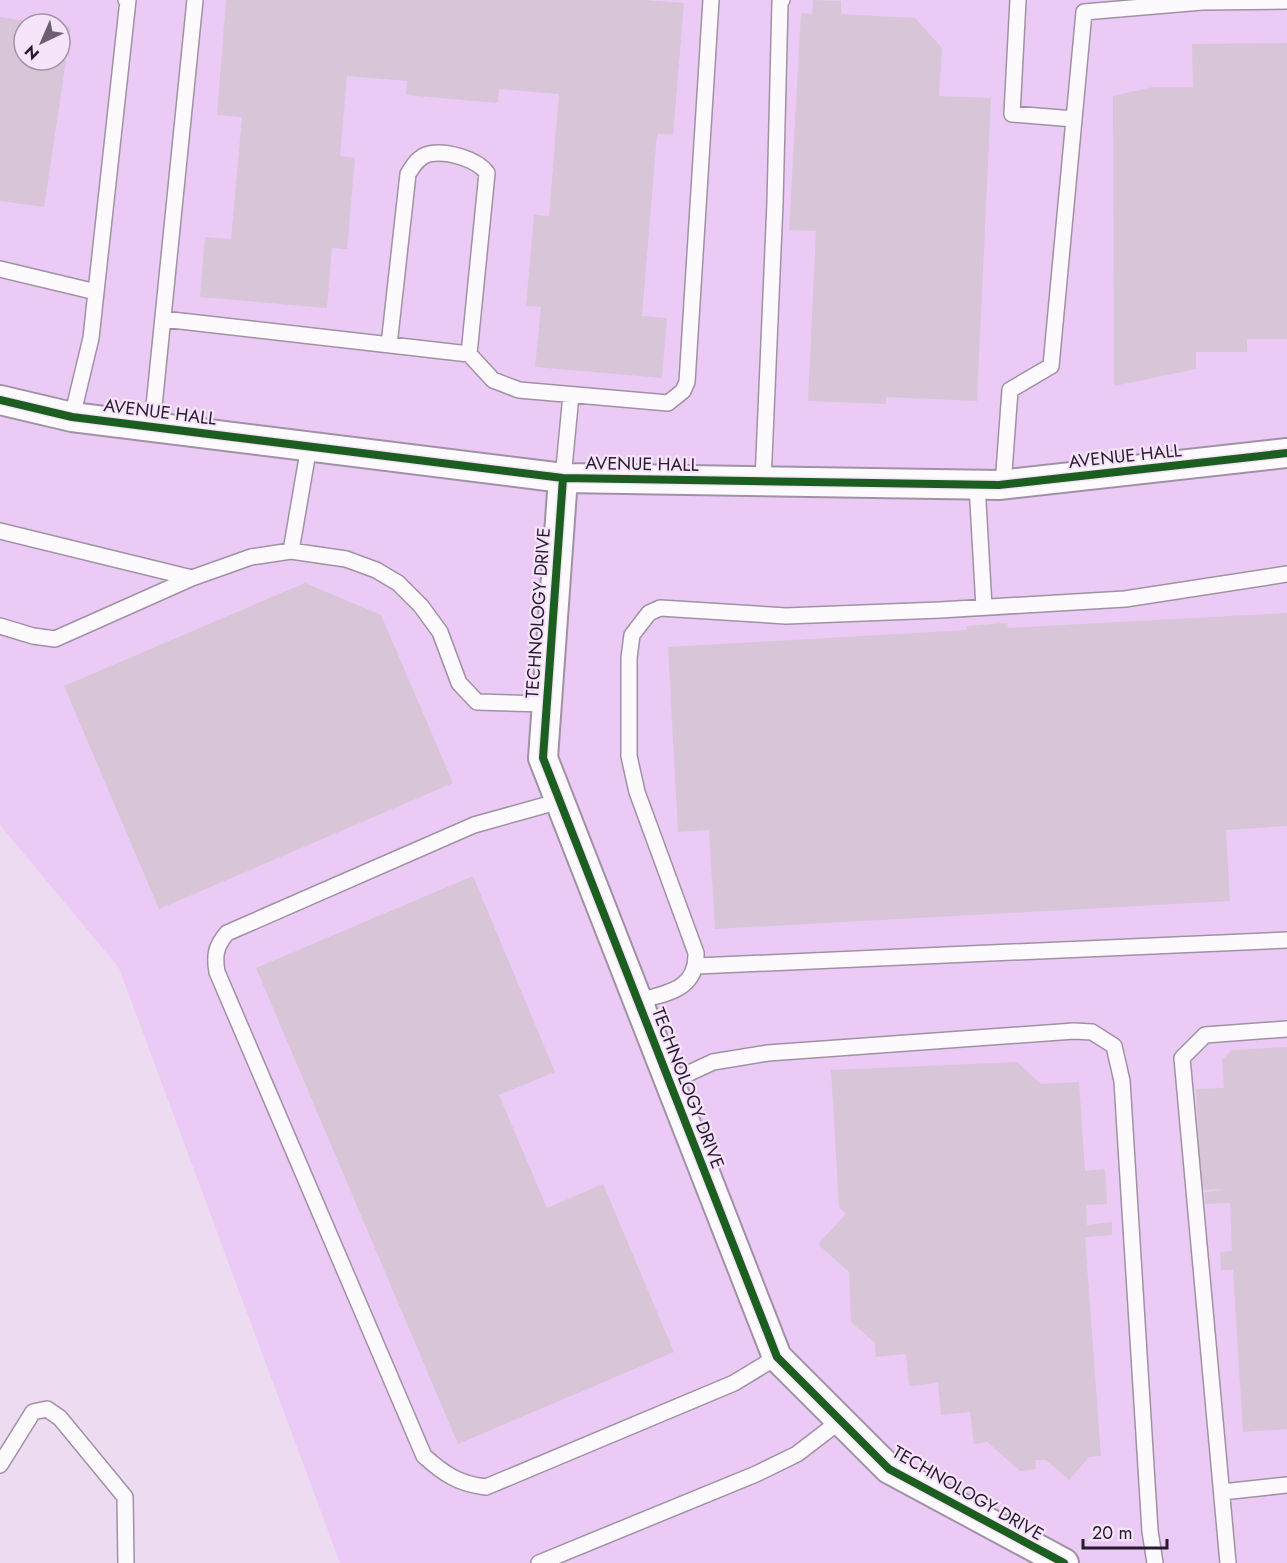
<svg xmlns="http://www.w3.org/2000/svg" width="1287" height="1563" viewBox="0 0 1287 1563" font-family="Jost,sans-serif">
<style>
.built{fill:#ebcbf5;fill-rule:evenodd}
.building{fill:#d8c5d7}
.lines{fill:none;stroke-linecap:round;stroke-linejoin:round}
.lane-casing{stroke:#a091a4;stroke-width:18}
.street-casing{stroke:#a091a4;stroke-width:32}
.lane{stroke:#fcfafd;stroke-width:15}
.street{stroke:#fcfafd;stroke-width:28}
.cycleway-casing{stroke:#f5e4fa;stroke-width:11}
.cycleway{stroke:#1b5e20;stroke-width:8}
.labels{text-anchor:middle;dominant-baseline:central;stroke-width:4.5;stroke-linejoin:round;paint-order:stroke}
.street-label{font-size:18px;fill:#291a2e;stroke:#f5e4fa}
</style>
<rect width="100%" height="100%" fill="#ecdbf1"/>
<path class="built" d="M0,0H1287V1563H340L119,968L0,825ZM24,24H60V60H24Z"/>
<path class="building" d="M226,0H644L684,3L673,135L657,134L642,316L667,318L662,378L535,367L541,307L526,306L534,215L549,216L559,94L499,89L498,103L406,95L407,81L347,76L340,156L355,158L347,249L332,248L327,308L200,297L205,237L231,239L242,117L217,115Z
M813,0L841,1V14L915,18L942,48L939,96L991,98L977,401L886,397V404L808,401L816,231L789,230L801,13L812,14Z
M0,17L40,23L24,24V60H60V26L71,27L44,207L0,201Z
M1287,43V339H1247V352H1196V369L1114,386L1113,96L1153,87H1193L1192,44Z
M305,583L381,615L453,783L159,909L64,686Z
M1287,613V826L1226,830L1230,901L715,929L709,830L678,832L668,647L967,630L966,626L1007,623L1008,628Z
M473,876L555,1072L499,1095L547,1208L603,1184L674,1352L458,1444L256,968Z
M1287,1047V1429L1243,1432L1233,1270H1221L1220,1252L1232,1251L1230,1203L1205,1204V1192L1229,1189L1201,1190L1196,1089L1224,1088L1222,1060L1232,1050Z
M1017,1062L1041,1084L1079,1082L1085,1171L1105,1169L1107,1204L1086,1205L1087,1225L1112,1222V1235L1085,1237L1101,1456L1089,1457L1069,1480L1046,1460H1035L1036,1469L1020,1471L987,1442L974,1444L970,1412L941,1415L938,1383L909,1386L906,1354L876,1357L875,1343L851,1322L849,1272L818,1244L846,1214L839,1207L831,1070Z"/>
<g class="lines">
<defs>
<path id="lane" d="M1018,0L1012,114L1074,119
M0,269L96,292L128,0H126
M163,319L469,354L493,380L519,390L668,403L683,391L687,382L711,0
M389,345L408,174C413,166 419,156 429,154C446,150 477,159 487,173L469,354
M72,417L91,338L96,292
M152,426L195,0
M563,478L571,395
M763,481L775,203L780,2L782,0
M977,485L984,607
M1003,485L1010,390L1051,366L1084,12L1202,2L1287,1
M0,531L192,578L251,557L291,551L346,559L376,570L398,583L421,606L440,632L459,683L477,702L547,704
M291,551L309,446
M0,626L33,636L55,639L192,578
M560,801L474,825L227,933C216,946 214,955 217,972L424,1456C444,1474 459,1484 486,1487L734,1383L777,1357
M697,966L1287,940
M638,1001C667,993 697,990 696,953L637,792L629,756V658L632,635L649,613L660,608L786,616L940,610L1125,599L1287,574
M670,1082L713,1062L768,1053L1074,1031L1092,1032L1114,1046L1122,1081L1150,1531L1155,1563
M0,1465L33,1412L47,1409L60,1418L125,1497L126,1563
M1222,1492L1287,1485
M539,1563L756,1474L797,1454L840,1421
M1228,1563L1182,1058L1205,1035L1287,1029"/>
<path id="street" d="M0,400L72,417L563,478L999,485L1287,453
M563,478L543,758L777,1357L889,1469L1064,1563"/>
</defs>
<use href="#lane" class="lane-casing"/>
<use href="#street" class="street-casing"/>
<use href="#lane" class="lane"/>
<use href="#street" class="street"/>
<defs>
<path id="cycleway" d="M0,400L72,417L563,478L999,485L1287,453
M563,478L543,758L777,1357L889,1469L1064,1563"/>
</defs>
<use href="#cycleway" class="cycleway-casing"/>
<use href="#cycleway" class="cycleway"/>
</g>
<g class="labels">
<g class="street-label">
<text transform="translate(160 412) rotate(7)">AVENUE HALL</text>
<text transform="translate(1125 456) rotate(-6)">AVENUE HALL</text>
<text transform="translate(642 464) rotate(1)">AVENUE HALL</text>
<text transform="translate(538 613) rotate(-86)">TECHNOLOGY DRIVE</text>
<text transform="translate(688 1088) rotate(69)">TECHNOLOGY DRIVE</text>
<text transform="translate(968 1493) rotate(30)">TECHNOLOGY DRIVE</text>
</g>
</g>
<g transform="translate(42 42) rotate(224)"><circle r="28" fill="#f5e4fa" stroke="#a393a8" stroke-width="1.5"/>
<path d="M0-4.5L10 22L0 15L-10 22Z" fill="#6d5e72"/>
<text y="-9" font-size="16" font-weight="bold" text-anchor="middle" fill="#291a2e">N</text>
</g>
<path d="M1083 1539v9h84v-9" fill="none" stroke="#291a2e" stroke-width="3"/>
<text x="1092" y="1539" font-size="18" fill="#291a2e" stroke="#f5e4fa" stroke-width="4.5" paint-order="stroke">20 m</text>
</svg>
